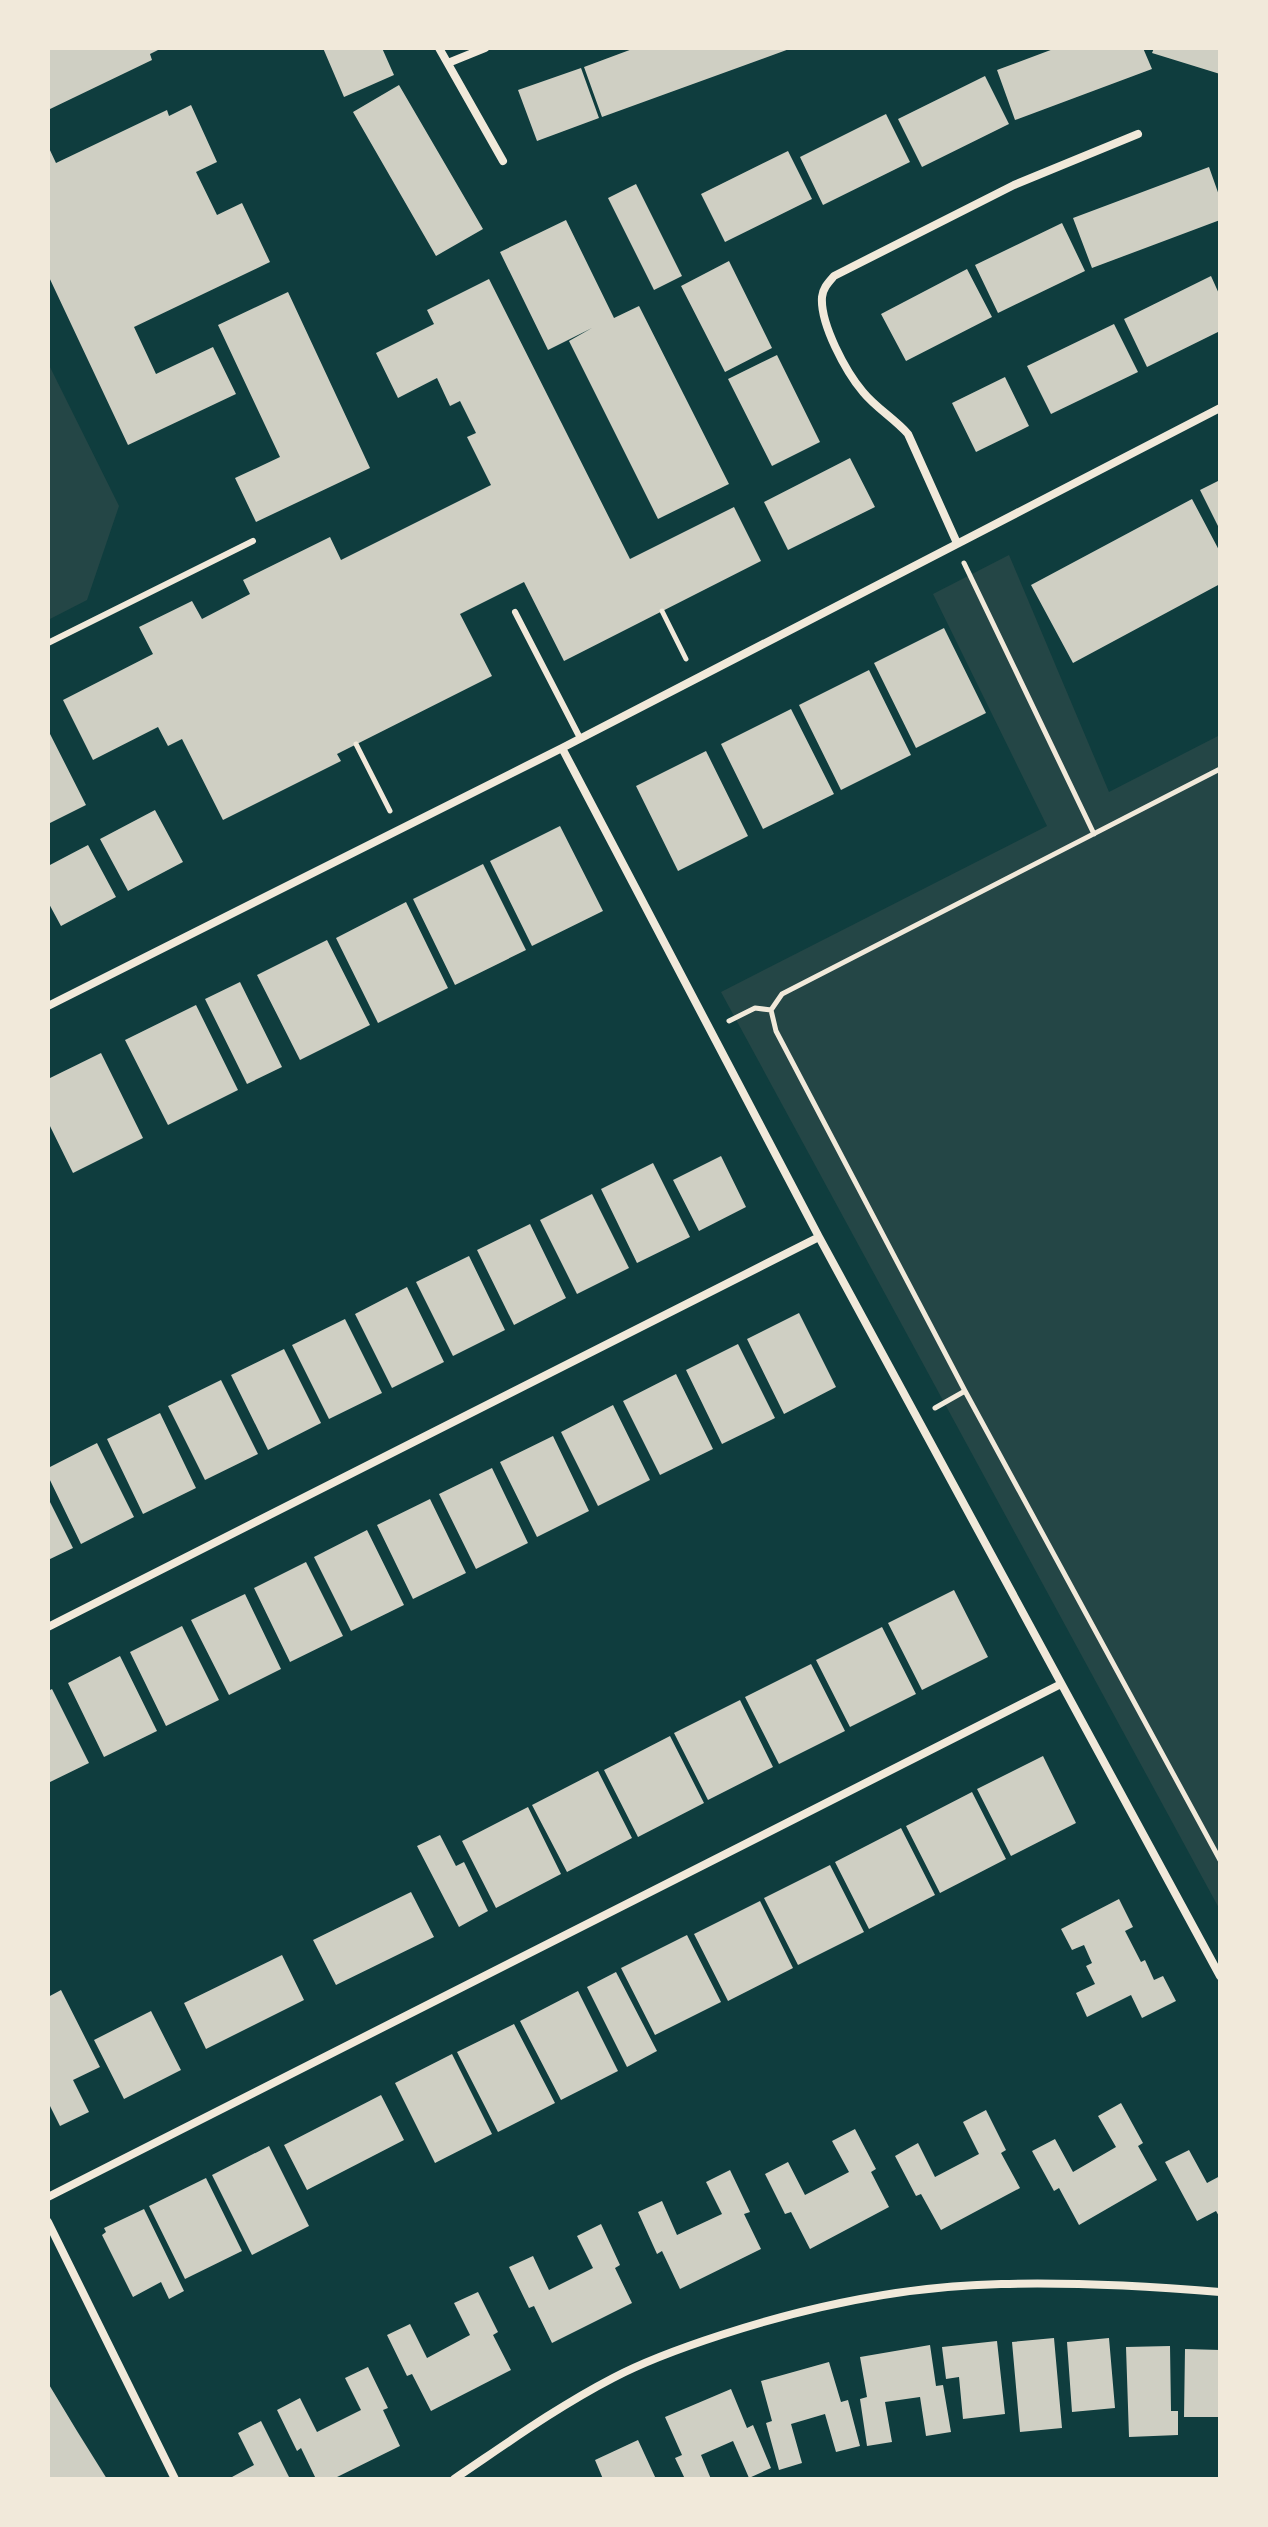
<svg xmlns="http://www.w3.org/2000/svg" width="1268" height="2527" viewBox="0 0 1268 2527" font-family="Mulish,sans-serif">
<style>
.green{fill:#244646}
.building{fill:#cfcfc3}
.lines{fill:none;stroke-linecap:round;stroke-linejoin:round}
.path{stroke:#f1e9da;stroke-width:5}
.service{stroke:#f1e9da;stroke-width:6}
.minor{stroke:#f1e9da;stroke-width:8}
</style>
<rect width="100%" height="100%" fill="#0f3d3e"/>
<path class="green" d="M48,363L119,506L87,600L48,620Z
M1009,555L1109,792L1220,735V1910L721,992L1047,826L933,594Z"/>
<path class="building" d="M48,48H162L150,54L152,60L48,110Z
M323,48H382L394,75L344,97Z
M635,48H792L602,117L584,67Z
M1056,48H1143L1152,69L1015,120L997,70Z
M1154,48H1220V74L1152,53Z
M581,68L599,118L537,141L518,90Z
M985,76L1009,124L922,167L898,119Z
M399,85L483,229L436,256L353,112Z
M191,105L217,162L196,172L217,215L242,203L270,262L134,327L156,374L213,347L236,394L128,445L48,275V146L56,163L167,110L169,116Z
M886,114L910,162L823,205L800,157Z
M788,151L812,199L725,242L701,194Z
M1209,167L1220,198V220L1092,268L1073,218Z
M636,184L682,276L654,290L608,198Z
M566,220L614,318L639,306L729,484L658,519L569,341L592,328L548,350L500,252Z
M1062,223L1085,271L998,313L975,265Z
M729,261L772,348L725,372L681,286Z
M967,269L992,317L906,361L881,314Z
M1211,276L1220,296V331L1147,367L1124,319Z
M489,279L630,559L734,507L761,561L564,661L524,582L460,614L492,676L337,754L341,761L223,820L182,739L168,746L158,727L93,760L63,700L153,654L139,627L192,601L202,619L250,594L243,580L330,537L341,560L491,485L467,437L476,433L460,401L450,406L437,378L398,398L376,353L434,324L427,310Z
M288,292L370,468L256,522L235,478L280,457L218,325Z
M1114,324L1138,372L1051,414L1027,366Z
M777,355L820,442L772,466L728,379Z
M1005,377L1029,426L976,452L952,403Z
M850,458L875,507L788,550L764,502Z
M1220,480V530L1200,490Z
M1192,499L1220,552V584L1073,663L1031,585Z
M944,628L986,713L916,748L874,663Z
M869,670L911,755L841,790L799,705Z
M791,709L834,794L763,829L721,744Z
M48,730L86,805L48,824Z
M706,751L748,836L678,871L636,786Z
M155,810L183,862L128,891L100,839Z
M560,826L603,911L532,946L490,861Z
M88,845L116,897L61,926L48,902V866Z
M483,864L526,950L455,985L413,899Z
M406,902L448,988L378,1023L336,938Z
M327,940L370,1025L300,1060L257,975Z
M240,982L282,1067L247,1084L205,999Z
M196,1005L238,1090L168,1125L125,1040Z
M101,1053L143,1138L73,1173L48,1122V1079Z
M721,1156L746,1207L699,1231L673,1180Z
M653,1163L690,1237L637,1263L601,1189Z
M592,1194L629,1268L577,1294L540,1220Z
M530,1224L566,1298L514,1325L477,1250Z
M469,1256L505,1330L453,1356L416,1282Z
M407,1287L444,1362L392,1388L355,1314Z
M799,1313L836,1387L784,1414L747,1339Z
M345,1319L382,1393L329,1419L292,1345Z
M738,1344L775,1418L722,1444L686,1370Z
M284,1349L321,1423L268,1450L231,1375Z
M676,1374L713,1449L660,1475L623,1401Z
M221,1380L258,1454L205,1480L168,1406Z
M613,1405L650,1480L598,1506L561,1432Z
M160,1413L196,1488L143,1514L107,1439Z
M553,1436L589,1511L537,1537L500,1462Z
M97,1443L134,1517L81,1544L48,1476V1468Z
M492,1468L528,1543L476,1569L439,1494Z
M48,1498L73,1548L48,1560Z
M430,1499L466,1573L413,1599L377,1525Z
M367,1530L404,1605L351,1631L314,1557Z
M306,1562L343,1636L290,1662L254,1588Z
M954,1590L988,1657L922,1690L888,1623Z
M245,1594L281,1669L229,1695L191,1620Z
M182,1626L219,1700L166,1726L130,1652Z
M882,1627L916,1694L850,1727L816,1660Z
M120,1656L157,1731L104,1757L68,1683Z
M811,1664L845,1731L779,1764L745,1697Z
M52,1689L89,1763L48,1783V1691Z
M740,1700L773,1767L708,1800L674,1733Z
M670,1736L704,1803L638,1837L604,1770Z
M1043,1756L1076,1823L1011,1856L977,1789Z
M598,1771L632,1838L567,1872L532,1805Z
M972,1792L1006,1859L940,1893L906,1826Z
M528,1807L561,1874L496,1908L462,1841Z
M901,1828L935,1895L869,1929L835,1862Z
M440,1835L456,1866L464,1862L488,1911L459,1927L417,1846Z
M830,1865L864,1932L798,1965L764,1898Z
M411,1892L434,1937L336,1985L313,1940Z
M1119,1899L1133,1927L1125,1931L1141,1962L1145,1960L1154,1980L1163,1976L1176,2001L1142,2018L1131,1995L1087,2017L1076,1993L1095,1984L1086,1966L1092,1963L1084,1945L1072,1950L1061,1929Z
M760,1901L793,1968L728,2001L694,1934Z
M687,1935L721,2002L655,2035L621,1968Z
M282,1955L304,2000L206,2049L184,2003Z
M616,1972L657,2051L627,2067L587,1987Z
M61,1990L100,2067L73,2080L89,2112L60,2126L48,2102V1997Z
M578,1991L618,2071L561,2100L520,2021Z
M151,2011L181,2070L124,2099L94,2040Z
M514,2024L555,2103L498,2132L457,2052Z
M452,2054L492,2134L435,2163L395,2083Z
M381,2095L404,2140L307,2190L284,2145Z
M1121,2103L1143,2143L1138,2146L1157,2180L1079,2225L1059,2188L1054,2191L1032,2151L1055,2139L1073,2172L1116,2147L1098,2116Z
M986,2110L1006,2150L1001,2153L1020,2188L941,2230L921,2194L916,2196L895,2156L918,2143L935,2177L979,2154L963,2122Z
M855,2129L876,2169L871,2172L889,2207L810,2249L791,2212L785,2214L765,2174L788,2162L805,2195L849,2172L832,2141Z
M269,2146L309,2226L252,2255L212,2175Z
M1189,2150L1207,2183L1220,2176V2218L1216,2211L1197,2221L1165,2162Z
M730,2170L750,2212L744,2214L761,2249L680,2289L662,2251L657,2254L638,2212L662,2201L677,2235L722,2214L706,2182Z
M206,2178L242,2251L185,2279L149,2206Z
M144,2209L184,2291L169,2299L161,2282L133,2297L102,2235L106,2232L104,2228Z
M601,2224L620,2265L615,2268L632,2303L552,2343L534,2306L529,2308L509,2267L533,2256L549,2290L593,2268L577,2236Z
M478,2292L498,2332L493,2335L511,2370L431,2411L412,2374L407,2376L387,2335L410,2324L427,2358L470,2335L454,2303Z
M1054,2338L1062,2428L1020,2432L1012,2342Z
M1109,2338L1115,2408L1072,2412L1067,2342Z
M997,2341L1005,2414L963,2419L959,2377L946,2379L942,2347Z
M930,2345L936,2386L943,2385L951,2432L926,2436L920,2397L885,2402L892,2442L867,2446L860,2399L867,2397L860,2357Z
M1170,2346L1171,2411H1178V2435L1129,2437L1126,2347Z
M1185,2349L1220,2350V2417H1184Z
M829,2362L841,2402L848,2400L860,2446L836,2452L825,2414L791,2424L802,2463L779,2470L766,2423L772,2421L761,2381Z
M368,2367L388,2408L383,2410L400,2446L333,2479H316L301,2448L297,2451L277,2410L300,2398L317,2432L361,2410L345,2378Z
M48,2383L77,2431L107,2479H48Z
M731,2389L747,2428L753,2425L771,2468L749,2478L733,2441L701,2455L711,2479H685L675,2458L682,2455L665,2417Z
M261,2421L290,2479H233L232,2477L254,2465L238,2433Z
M638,2440L656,2479H603L595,2460Z"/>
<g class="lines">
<path class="path" d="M964,563L1094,834
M662,611L686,659
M356,744L390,811
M1220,769L782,994L771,1010L776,1031L965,1391L1220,1860
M729,1021L755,1008L771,1010
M935,1408L965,1391"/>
<path class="service" d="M515,612L580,738
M48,643L253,541"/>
<path class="minor" d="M439,48L503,161
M448,63L485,48
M957,543L908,434C895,419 876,408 863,392C846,372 820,324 822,297C823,288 828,283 834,276L1014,185L1138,134
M562,748L819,1237L1220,1976
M48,1006L562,748L1220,408
M48,1627L819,1237
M48,2197L1061,1684
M48,2222L175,2479
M454,2479C506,2444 557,2407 613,2378C647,2360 684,2347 721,2335C810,2306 907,2286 1001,2284C1074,2282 1147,2286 1220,2292"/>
</g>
<rect width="1268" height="2527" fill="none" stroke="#f1e9da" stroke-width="100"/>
</svg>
